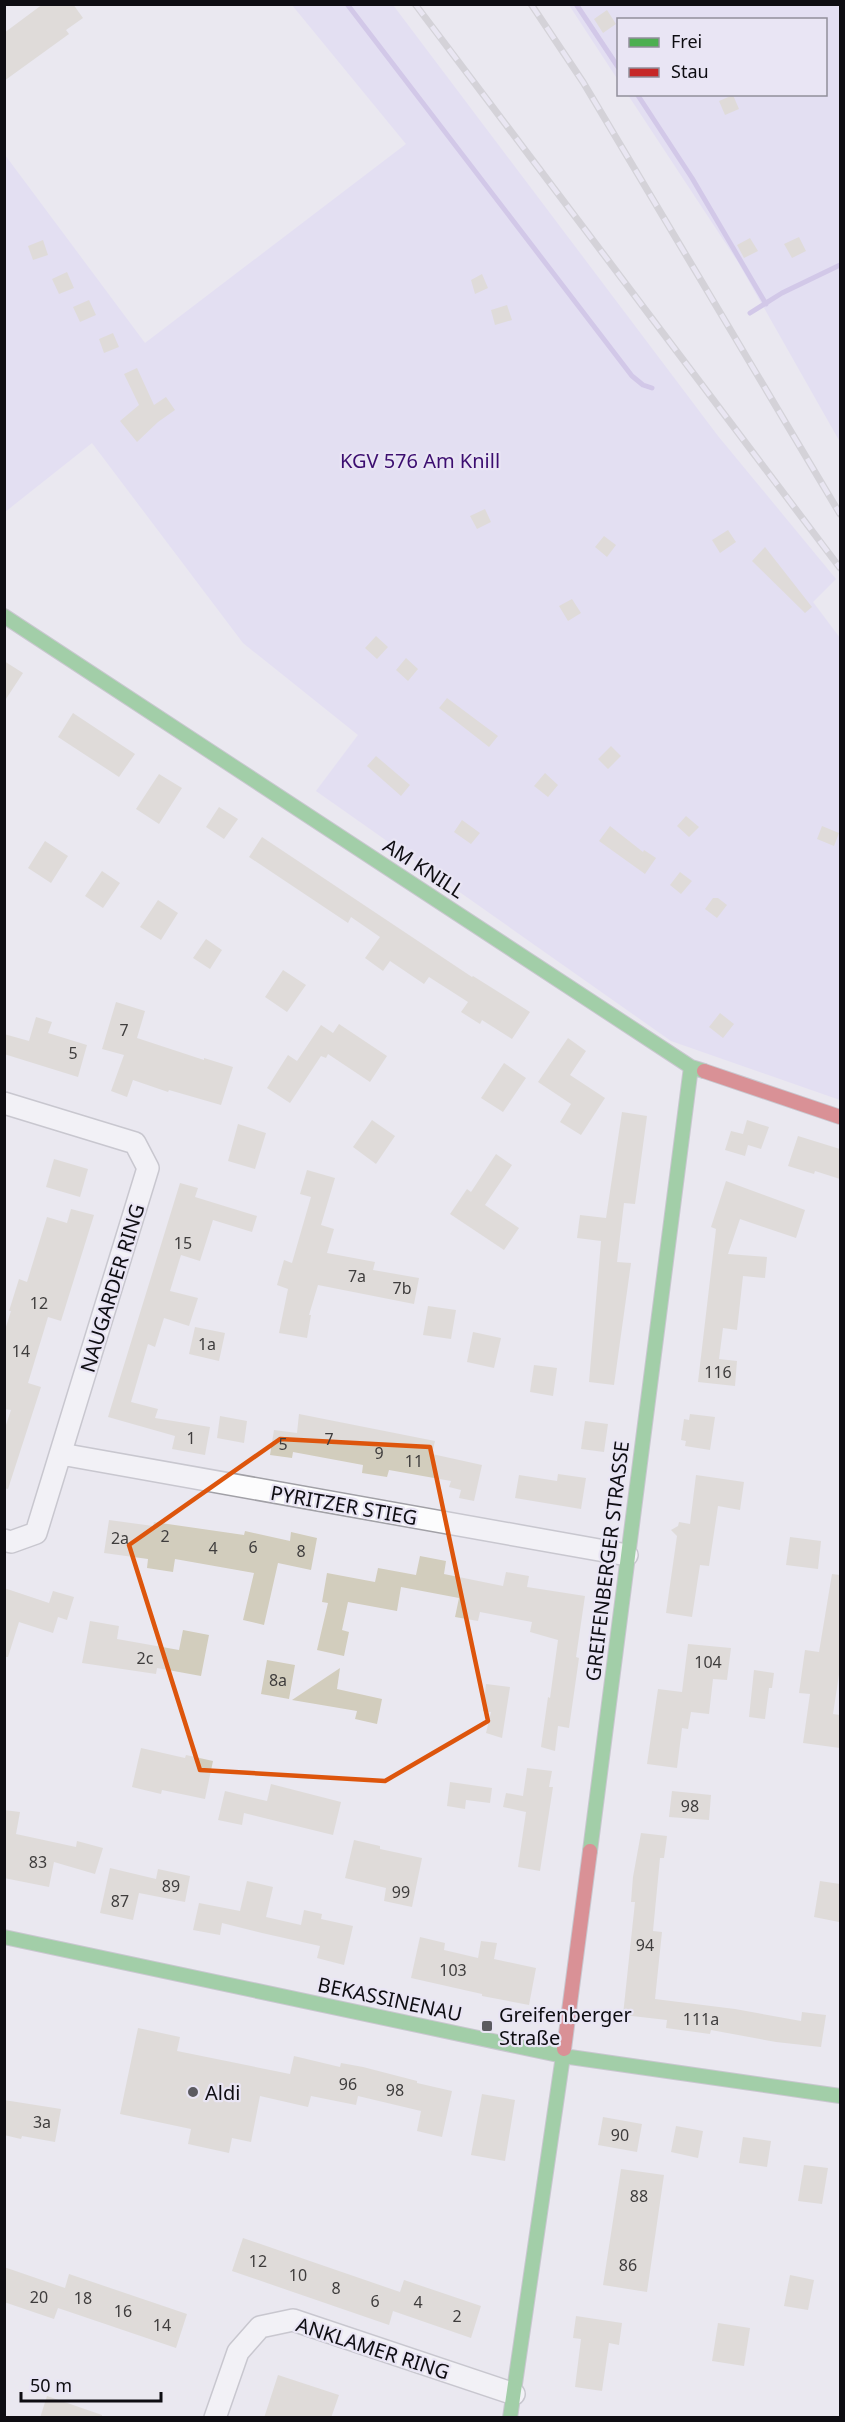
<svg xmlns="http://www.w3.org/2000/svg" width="845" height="2422" viewBox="0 0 845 2422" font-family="'Noto Sans',sans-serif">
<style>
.green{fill:#dcd4f4}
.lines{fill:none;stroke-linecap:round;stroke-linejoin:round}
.stream{stroke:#b6a3de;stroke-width:5}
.building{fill:#d2cdbd}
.street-casing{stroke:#a1a0a6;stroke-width:24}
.fast-casing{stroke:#a1a0a6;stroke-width:16}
.jam-casing{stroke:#a1a0a6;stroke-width:16}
.street{stroke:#fcfcfd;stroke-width:21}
.fast{stroke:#4caf50;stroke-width:14}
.jam{stroke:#c62828;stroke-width:14}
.rail-casing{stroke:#bab9bb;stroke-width:7}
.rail{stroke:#e9e5f4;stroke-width:4.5;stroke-dasharray:14;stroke-linecap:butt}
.marked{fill:none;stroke:#dd550c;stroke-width:4.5;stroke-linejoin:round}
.poi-dot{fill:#5b5a60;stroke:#e9e5f4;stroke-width:2}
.labels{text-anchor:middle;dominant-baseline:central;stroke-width:4.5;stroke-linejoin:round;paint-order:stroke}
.number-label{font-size:16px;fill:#3f3d3d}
.park-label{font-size:20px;fill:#3c0e70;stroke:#e9e5f4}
.street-label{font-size:20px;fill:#0e0d12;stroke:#e9e5f4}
.poi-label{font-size:20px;fill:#0e0d12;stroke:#e9e5f4;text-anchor:start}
</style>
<rect width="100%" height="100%" fill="#eae8f0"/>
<path class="green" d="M292,5H393L718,436L836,579L813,602L840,638V1100L671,1041L316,791L358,735L243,643L92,443L5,512V155L145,343L406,144Z
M569,5H840V442L738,262L628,95L826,94V20H618V80Z"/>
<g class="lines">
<path class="stream" d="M347,4L632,376L643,385L652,388
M576,4L618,67
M637,94L692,178L766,304
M750,313L782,293L840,265"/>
</g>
<path class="building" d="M43,4H73L83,18L66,30L69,34L4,81V33Z
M607,10L616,24L603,33L594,19Z
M733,95L739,109L725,115L719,101Z
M799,237L806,251L792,258L784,244Z
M750,238L758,251L744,258L737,245Z
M43,240L48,255L33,260L28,246Z
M67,272L74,288L59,294L52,279Z
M482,274L488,288L475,294L471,280Z
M89,300L96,315L80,322L73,307Z
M507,305L512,320L495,325L491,310Z
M113,333L119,347L104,353L99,339Z
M137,368L154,405L166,397L175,410L158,422L137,442L120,421L139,405L124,374Z
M485,509L491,522L477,529L470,516Z
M728,530L736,542L720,553L712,540Z
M604,536L616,545L607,557L595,547Z
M765,547L812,607L805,613L752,561Z
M572,599L581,613L568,621L559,606Z
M376,636L388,647L377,659L365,648Z
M406,658L418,669L408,681L396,670Z
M4,661L23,673L4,702Z
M447,698L498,736L489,747L439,708Z
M73,713L135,754L119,777L58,737Z
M611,746L621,756L608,769L598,759Z
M376,756L410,785L401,796L367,766Z
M545,773L558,785L548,797L534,786Z
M159,774L182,788L159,824L136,809Z
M219,807L238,819L224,839L206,827Z
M686,816L699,827L689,837L677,826Z
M462,820L480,833L471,844L454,832Z
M610,826L643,852L644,850L656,858L645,874L599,841Z
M822,826L839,833L834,846L817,839Z
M262,837L472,977L473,976L530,1012L512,1039L482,1020L480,1024L461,1012L468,1002L429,977L424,984L390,961L383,971L365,958L380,937L351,917L348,923L249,857Z
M45,841L68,856L51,883L28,868Z
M102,871L120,883L103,908L85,896Z
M680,872L692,881L681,894L670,885Z
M713,898H718L727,905L717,918L705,909Z
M158,900L178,913L161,940L140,927Z
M206,939L222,950L210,969L193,958Z
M283,970L306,985L287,1012L265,997Z
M116,1002L145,1011L137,1038L204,1060V1058L233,1067L221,1105L169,1090L168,1092L133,1080L127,1097L111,1091L124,1055L102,1049Z
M720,1013L734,1024L723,1038L709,1027Z
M36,1017L52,1022L48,1033L87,1045L78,1077L4,1054V1034L29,1041Z
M339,1024L387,1056L370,1082L328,1054L326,1058L321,1056L290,1103L267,1088L288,1055L297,1061L321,1025L333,1033Z
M568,1038L586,1051L570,1075L605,1098L581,1135L560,1122L571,1104L538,1082Z
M504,1063L526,1078L503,1112L481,1098Z
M622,1112L647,1116L635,1204L624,1203L617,1262L631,1263L614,1385L589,1382L601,1241L577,1238L580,1215L606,1218Z
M372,1120L395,1136L376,1164L353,1147Z
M747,1120L769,1127L761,1149L748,1145L745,1156L725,1150L731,1131L743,1134Z
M238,1124L266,1133L255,1169L228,1161Z
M798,1136L840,1149V1179L815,1171L814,1174L788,1166Z
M496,1154L512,1165L485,1205L519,1228L504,1250L450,1214L467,1189L471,1192Z
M54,1159L88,1169L80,1197L46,1187Z
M307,1170L335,1178L321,1225L334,1229L327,1253L375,1262L373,1270L419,1278L414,1304L318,1285L309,1315H311L307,1338L279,1333L288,1289L277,1285L284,1260L292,1263L311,1197L300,1194Z
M726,1181L805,1210L796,1238L740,1219L728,1254L767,1257L765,1278L743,1276L737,1330L723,1328L719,1359L737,1361L735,1386L698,1382L716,1229L711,1227Z
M180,1183L198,1188L195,1197L257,1216L252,1232L213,1220L200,1261L181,1255L170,1291L198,1298L189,1326L164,1318L155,1347L148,1344L131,1402L158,1409L155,1418L210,1427L205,1455L172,1449L175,1436L108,1417Z
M71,1209L94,1215L61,1321L48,1317L28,1383L41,1387L8,1489L4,1488V1431L11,1410L4,1409V1333L11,1311H9L19,1279L27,1282L47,1217L67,1223Z
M428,1306L456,1310L451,1339L423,1335Z
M195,1327L225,1333L219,1361L189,1354Z
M473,1332L501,1338L494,1368L467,1362Z
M534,1365L557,1368L553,1396L530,1392Z
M299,1414L435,1441L432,1454L482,1465L474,1501L459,1498L461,1490L449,1487L451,1481L389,1470L387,1477L362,1473L363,1465L293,1452L292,1458L270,1455L274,1430L297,1433Z
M690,1414L715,1417L710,1450L685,1446L686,1441L681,1440L684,1419L689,1420Z
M220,1416L247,1421L244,1443L217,1438Z
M585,1421L608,1424L604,1452L581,1449Z
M558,1474L586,1478L581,1509L515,1498L519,1475L557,1481Z
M696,1475L744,1482L740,1510L718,1506L709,1566L700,1565L692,1617L666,1613L677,1536L671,1530L678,1526L679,1522L690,1524Z
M109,1520L153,1526L154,1522L244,1535L245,1531L290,1541L291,1532L317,1538L311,1570L278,1563L264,1625L243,1620L254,1573L175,1559L173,1572L147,1568L148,1559L104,1553Z
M790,1537L821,1541L818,1569L786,1565Z
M420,1556L446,1561L444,1574L503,1586L506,1572L529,1576L527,1587L585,1596L576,1657L579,1658L569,1728L558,1726L555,1751L541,1747L548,1697L550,1698L558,1640L530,1632L532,1622L480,1612L478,1621L455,1617L459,1598L401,1587L397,1611L348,1602L342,1630L349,1632L344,1656L317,1650L328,1603L322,1602L327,1573L375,1582L378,1568L416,1575Z
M832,1574L840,1575V1668L833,1714L840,1715V1748L803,1743L810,1694L799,1693L805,1650L819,1652Z
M4,1588L49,1603L53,1591L74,1597L67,1620L58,1617L53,1633L19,1622L8,1657H4Z
M90,1621L119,1626L117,1639L179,1650L183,1630L209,1635L201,1676L157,1668L156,1674L82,1663Z
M688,1644L731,1648L727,1680L713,1679L709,1714L691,1712L688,1729L682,1728L677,1768L647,1764L658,1689L682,1692Z
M267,1660L295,1665L289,1699L261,1694Z
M340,1668L337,1689L382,1699L377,1724L355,1719L357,1711L292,1700Z
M754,1670L774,1673L772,1688H769L765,1719L749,1717Z
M486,1684L510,1687L502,1738L486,1733L491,1712L483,1711Z
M141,1748L185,1758L186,1755L213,1761L205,1799L162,1790L161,1794L132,1787Z
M527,1768L552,1771L549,1787H553L540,1871L518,1867L526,1812L503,1807L506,1793L523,1796Z
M450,1782L492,1788L490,1803L466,1800L465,1809L447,1806Z
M271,1784L341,1802L333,1835L244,1813L242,1825L218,1820L225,1791L267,1801Z
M672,1791L711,1795L709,1820L669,1817Z
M4,1810L20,1812L16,1834L76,1847L77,1841L103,1848L95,1874L54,1862L49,1887L4,1878Z
M641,1833L667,1836L664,1858H660L653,1931L662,1932L655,1999L735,2009L801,2021L802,2012L826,2015L821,2047L776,2042L711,2030L710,2034L666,2028L667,2020L623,2015L635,1902H631L633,1877Z
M354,1840L380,1846V1849L422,1858L412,1907L384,1901L386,1888L345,1878Z
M110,1868L156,1879L158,1869L190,1876L185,1902L139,1893L133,1920L100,1913Z
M247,1881L273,1887L266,1917L301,1925L304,1910L322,1914L321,1919L353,1926L344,1965L317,1958L320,1946L262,1933L222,1923L220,1935L193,1930L199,1903L240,1911Z
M820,1881L840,1884L839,1922L814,1917Z
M420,1937L445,1943L444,1950L478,1958L481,1941L497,1943L494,1959L536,1968L529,2005L482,1996V1994L411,1978Z
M138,2028L180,2037L177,2051L290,2074L294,2056L340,2067L341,2063L363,2067L417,2081V2083L452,2091L442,2137L417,2131L421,2111L358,2096L356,2105L311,2096L308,2107L260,2096L251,2142L232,2138L229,2153L188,2144L191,2129L120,2114Z
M482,2094L515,2100L505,2161L471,2155Z
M4,2100L61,2109L55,2142L22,2136L21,2139L4,2135Z
M603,2117L642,2124L637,2152L598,2145Z
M676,2126L703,2131L698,2158L671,2152Z
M743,2137L771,2141L767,2167L739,2163Z
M804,2165L828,2168L822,2204L798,2201Z
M621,2169L664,2175L647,2292L603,2285Z
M243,2238L400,2292L404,2280L481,2306L471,2338L393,2311L389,2325L232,2271Z
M4,2267L65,2288L69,2274L187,2314L176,2348L58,2308L54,2319L4,2302Z
M790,2275L814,2280L808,2310L784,2306Z
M576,2316L622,2323L619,2345L609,2343L602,2391L575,2387L581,2339L573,2338Z
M718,2323L750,2328L744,2366L712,2361Z
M278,2375L339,2395L331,2418H264Z
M47,2396L102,2415V2418H40Z"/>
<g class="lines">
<defs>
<path id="street" d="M4,1103L135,1143L148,1168L36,1533L11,1542L4,1540
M61,1454L627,1555
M215,2418L238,2352L260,2327L293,2320L514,2394"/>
<path id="fast" d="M4,616L691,1067L704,1071
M590,1851L691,1067
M4,1937L563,2056L840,2096
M510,2418L564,2049"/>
<path id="jam" d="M704,1071L840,1117
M564,2049L590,1851"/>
</defs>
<use href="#street" class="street-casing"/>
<use href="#fast" class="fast-casing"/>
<use href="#jam" class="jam-casing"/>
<use href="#street" class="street"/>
<use href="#fast" class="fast"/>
<use href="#jam" class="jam"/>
<defs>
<path id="rail" d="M415,4L840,568
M531,4L583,82L840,514"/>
</defs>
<use href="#rail" class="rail-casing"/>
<use href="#rail" class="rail"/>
</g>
<path d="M0 0H845V2422H0ZM280,1439L430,1447L488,1721L385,1781L200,1770L129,1545Z" fill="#eae8f0" fill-opacity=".55" fill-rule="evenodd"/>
<path class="marked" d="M280,1439L430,1447L488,1721L385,1781L200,1770L129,1545Z"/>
<g class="poi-dot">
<rect x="481" y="2020" width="12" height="12" rx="3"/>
<circle cx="193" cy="2092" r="6"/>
</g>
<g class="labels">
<g class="number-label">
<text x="124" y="1030">7</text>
<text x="73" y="1053">5</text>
<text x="183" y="1243">15</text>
<text x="357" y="1276">7a</text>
<text x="402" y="1288">7b</text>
<text x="39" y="1303">12</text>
<text x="207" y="1344">1a</text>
<text x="21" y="1351">14</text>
<text x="718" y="1372">116</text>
<text x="191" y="1438">1</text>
<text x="329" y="1439">7</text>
<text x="283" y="1444">5</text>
<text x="379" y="1453">9</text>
<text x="414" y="1461">11</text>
<text x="165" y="1536">2</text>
<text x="120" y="1538">2a</text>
<text x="253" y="1547">6</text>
<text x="213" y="1548">4</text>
<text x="301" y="1551">8</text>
<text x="145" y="1658">2c</text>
<text x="708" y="1662">104</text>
<text x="278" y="1680">8a</text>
<text x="690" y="1806">98</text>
<text x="38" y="1862">83</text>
<text x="171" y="1886">89</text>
<text x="401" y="1892">99</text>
<text x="120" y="1901">87</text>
<text x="645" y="1945">94</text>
<text x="453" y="1970">103</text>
<text x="701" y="2019">111a</text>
<text x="348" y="2084">96</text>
<text x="395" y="2090">98</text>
<text x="42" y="2122">3a</text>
<text x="620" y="2135">90</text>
<text x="639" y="2196">88</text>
<text x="258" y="2261">12</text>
<text x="628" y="2265">86</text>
<text x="298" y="2275">10</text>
<text x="336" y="2288">8</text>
<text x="39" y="2297">20</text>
<text x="83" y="2298">18</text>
<text x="375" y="2301">6</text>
<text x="418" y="2302">4</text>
<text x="123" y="2311">16</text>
<text x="457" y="2316">2</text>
<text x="162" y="2325">14</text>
</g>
<g class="park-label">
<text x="420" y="460">KGV 576 Am Knill</text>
</g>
<g class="street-label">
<text transform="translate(424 868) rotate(33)">AM KNILL</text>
<text transform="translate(112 1288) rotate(-73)">NAUGARDER RING</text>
<text transform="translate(344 1505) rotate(10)">PYRITZER STIEG</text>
<text transform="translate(607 1561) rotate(-83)">GREIFENBERGER STRASSE</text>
<text transform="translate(390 1999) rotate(12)">BEKASSINENAU</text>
<text transform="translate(373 2348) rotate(18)">ANKLAMER RING</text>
</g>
<g class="poi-label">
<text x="499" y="2014">Greifenberger<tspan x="499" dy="23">Straße</tspan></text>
<text x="205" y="2092">Aldi</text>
</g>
</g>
<rect width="845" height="2422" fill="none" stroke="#0e0d12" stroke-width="12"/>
<rect x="617" y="18" width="210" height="78" fill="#e9e5f4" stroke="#918f9a" stroke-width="1.5"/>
<rect x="629" y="38" width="30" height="9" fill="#4caf50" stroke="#918f9a" stroke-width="1.5"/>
<text x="671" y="48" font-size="18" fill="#0e0d12">Frei</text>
<rect x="629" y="68" width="30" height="9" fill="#c62828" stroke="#918f9a" stroke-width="1.5"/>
<text x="671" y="78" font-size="18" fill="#0e0d12">Stau</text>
<path d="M21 2392v9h140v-9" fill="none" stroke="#0e0d12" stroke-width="3"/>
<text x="30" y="2392" font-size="18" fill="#0e0d12" stroke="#e9e5f4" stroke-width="4.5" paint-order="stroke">50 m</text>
</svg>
